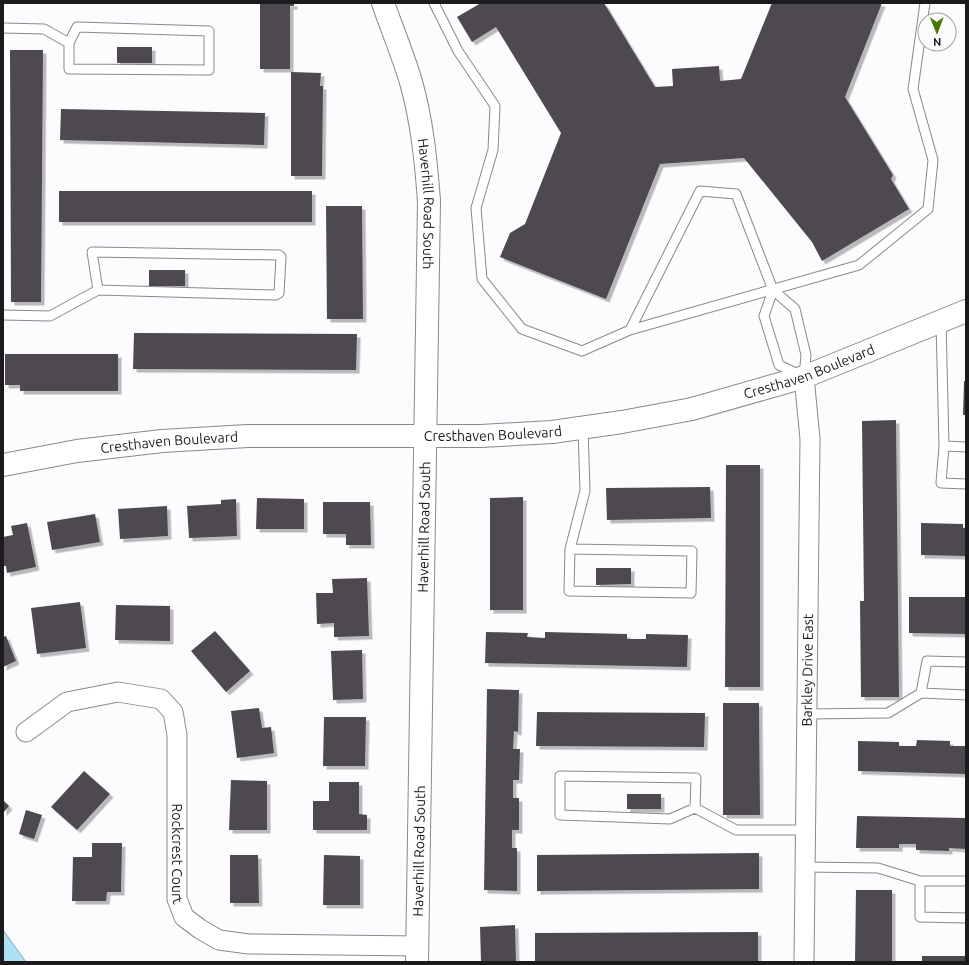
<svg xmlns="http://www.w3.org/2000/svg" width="969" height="965" viewBox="0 0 969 965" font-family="Ubuntu,sans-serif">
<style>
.water{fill:#aee1f6;stroke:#82a5b5}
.building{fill:#4d4a50;filter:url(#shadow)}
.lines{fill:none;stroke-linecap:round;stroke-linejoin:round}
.lane-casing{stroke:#8a888f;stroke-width:11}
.street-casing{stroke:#8a888f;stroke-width:21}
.secondary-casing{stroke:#8a888f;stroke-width:24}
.lane{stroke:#fff;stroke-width:9}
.street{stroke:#fff;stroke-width:19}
.secondary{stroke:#fff;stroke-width:22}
.labels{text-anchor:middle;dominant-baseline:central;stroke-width:4;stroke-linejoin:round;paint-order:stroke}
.street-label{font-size:14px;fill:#1b1a1d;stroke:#fcfbfe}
</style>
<defs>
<filter id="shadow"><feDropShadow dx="3.5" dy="3.5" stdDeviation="0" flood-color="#0004"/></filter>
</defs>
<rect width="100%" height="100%" fill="#fcfbfe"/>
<path class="water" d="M3,930L26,962H3Z"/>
<path class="building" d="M260,3H294V6H290V69H260Z
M481,3H604L655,87L673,86L672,69L719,66L720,81L741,79L772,3H882L845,97L893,175L891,179L909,209L822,261L812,242L744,158L660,164L606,299L500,257L510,233L525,224L561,133L496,27L472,42L457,17Z
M117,47H152V63H117Z
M10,50H43L41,302H11Z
M291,72L321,73L320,86H323L322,176H291Z
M61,109L265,113L264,145L60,140Z
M59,191H312V222H59Z
M326,206H362L363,319H327Z
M149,270H185V286H149Z
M134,333L357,334L356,370L133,369Z
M5,354H118V391H20V385H5Z
M964,381H966V415H963Z
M896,420L899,697H861L860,601H864L862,421Z
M726,465H760V687H725Z
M710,487L711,518L607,520L606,488Z
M523,497V610H490V498Z
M257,498L304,499V529H256Z
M236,499L237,536L189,538L187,506L221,504V500Z
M323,502H370L371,545H346V534H323Z
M167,506L168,536L120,539L118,509Z
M95,514L100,542L52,550L47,522Z
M27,523L36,567L7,573L6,566H3V537L13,535L11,526Z
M921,523L963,524V528H966V556L921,555Z
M596,568H631V584L596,585Z
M367,578L369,636L334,637V623L317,624L316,593H333L332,579Z
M909,597H966V634L909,633Z
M80,602L86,648L37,654L31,608Z
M116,605L170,606V641L115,640Z
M215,631L250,671L226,692L191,651Z
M486,632L528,633L527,637L545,638V632L627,634V639H646V634L688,635L687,667L485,663Z
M6,636L16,661L3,667V637Z
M362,650L363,699L333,700L331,651Z
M487,689L519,690L518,732L514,731L513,749H520L519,780H513V798H519V830H512V848H517V891L484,890Z
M723,703H759L760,815H723Z
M259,708L262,728L271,727L274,753L237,758L231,711Z
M537,712L705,713L704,747L536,746Z
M324,717H366L365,766H323Z
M917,740L950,741V746H966V774L858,771V741L899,742V746H916Z
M84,771L110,794L77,830L51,807Z
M231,780L267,781V830H229Z
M329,782H359V814L367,815V830H313V801H329Z
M627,794H661V809H627Z
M3,800L9,806L3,813Z
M26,810L42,815L34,839L19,834Z
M857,816L966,818V849L949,848V851L916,850V844H899V848H856Z
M92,843H122L121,892H107L106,901H72L73,857H92Z
M759,853V889L537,891V855Z
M230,855H258L259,903H230Z
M324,855L360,856V905H323Z
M856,890H892V962H855Z
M515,925L516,962H481L480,927Z
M758,932V962H535V933Z
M922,956H966V962H922Z"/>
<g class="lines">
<defs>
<path id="lane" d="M434,3L458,51L495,106L493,150L476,208L482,279L522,329L582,351L630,330
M77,27L209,31V70L69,69V43Z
M3,28L44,29L69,43
M773,290L764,316L779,365L804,377L806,355L795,309L773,290L736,194L700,191L630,330L859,265L928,209L933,160L913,89L925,3
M3,315L50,316L98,290L276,295L279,293L281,257L279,255L92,252L98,290
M941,322L944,446L941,483L966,484
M944,446L966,447
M570,549L692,551L691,593L569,591L570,549L585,491L583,427
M921,693L927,661L966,662
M807,714L888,713L921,693L966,695
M560,776L696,778L695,808L670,819L560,815Z
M695,808L736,830H806
M805,867L878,868L920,881H966
M920,881V917L966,918"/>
<g id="street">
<path id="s1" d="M26,732L67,702L118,692L161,699L173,712L177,735V899L184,917L200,929L219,940L249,944L418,946"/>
<path id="s2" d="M804,962L810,439L804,377"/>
</g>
<g id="secondary">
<path id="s3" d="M383,3C392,29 403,55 411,82C422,121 426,161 429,201L417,962"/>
<path id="s4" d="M3,465L77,451L162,441L248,436H481L552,432L622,422L692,409L804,377L966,311"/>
</g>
</defs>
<use href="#lane" class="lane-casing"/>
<use href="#street" class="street-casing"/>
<use href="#secondary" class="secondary-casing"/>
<use href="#lane" class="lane"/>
<use href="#street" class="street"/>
<use href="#secondary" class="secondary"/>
</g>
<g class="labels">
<g class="street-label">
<text stroke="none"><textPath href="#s3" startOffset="207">Haverhill Road South</textPath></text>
<text stroke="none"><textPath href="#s4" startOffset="816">Cresthaven Boulevard</textPath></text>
<text stroke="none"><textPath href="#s4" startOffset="492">Cresthaven Boulevard</textPath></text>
<text stroke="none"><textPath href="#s4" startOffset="168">Cresthaven Boulevard</textPath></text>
<text transform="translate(424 527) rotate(-89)">Haverhill Road South</text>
<text stroke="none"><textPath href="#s2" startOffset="292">Barkley Drive East</textPath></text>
<text transform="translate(419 851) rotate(-89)">Haverhill Road South</text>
<text stroke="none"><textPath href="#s1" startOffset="306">Rockcrest Court</textPath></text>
</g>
</g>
<rect width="969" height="965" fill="none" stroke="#1b1a1d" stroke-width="8"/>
<g transform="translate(937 32) rotate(179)"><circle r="19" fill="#fcfbfe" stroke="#a2a1a4"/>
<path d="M0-3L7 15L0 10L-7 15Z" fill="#477800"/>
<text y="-6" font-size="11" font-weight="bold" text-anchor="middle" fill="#1b1a1d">N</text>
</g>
</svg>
